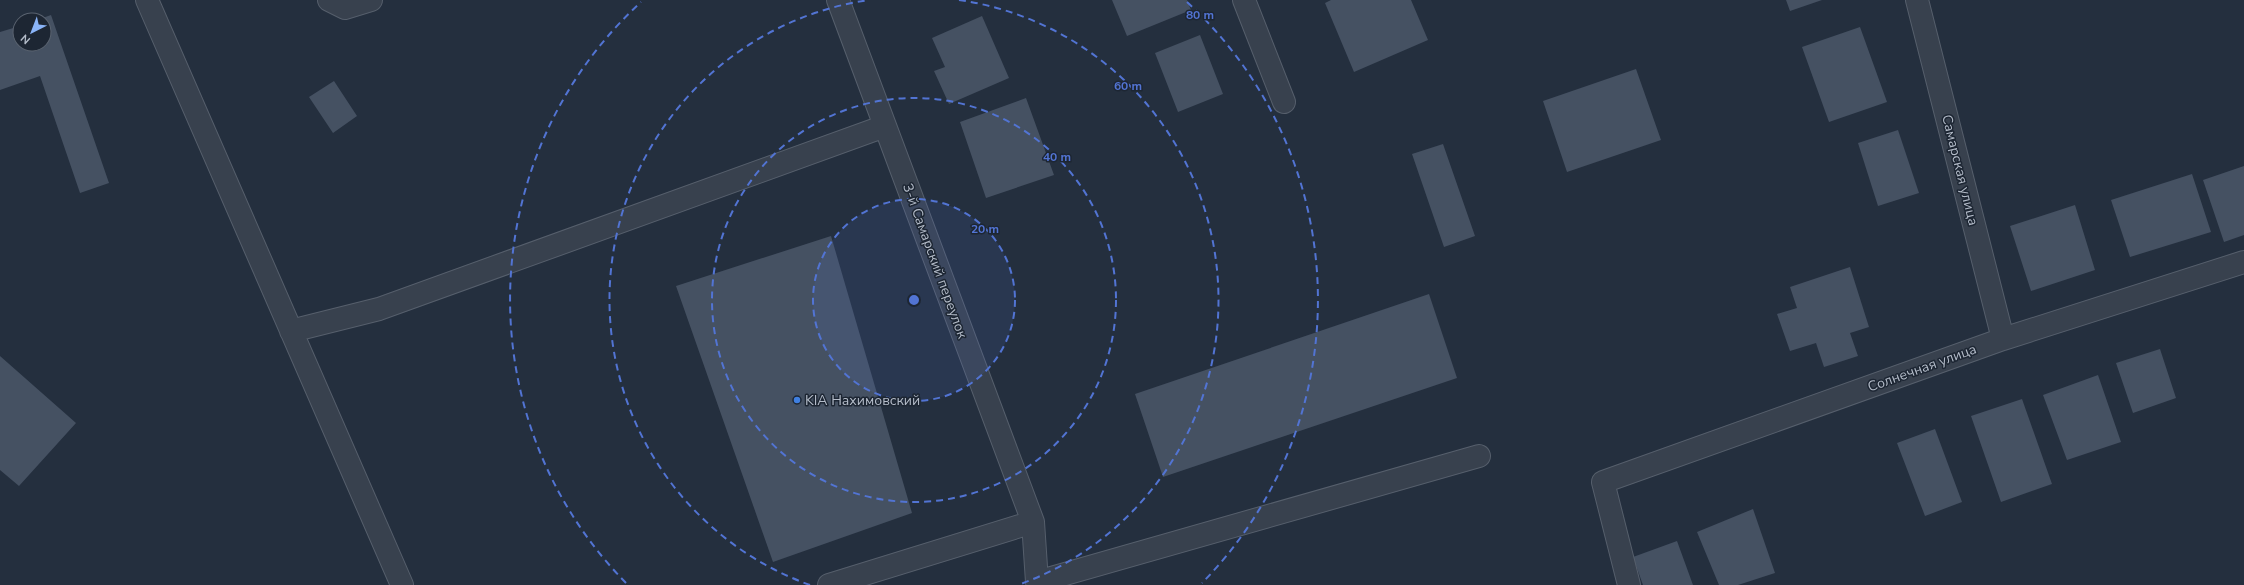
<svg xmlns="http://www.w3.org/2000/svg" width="2244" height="585" viewBox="0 0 2244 585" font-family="'Nunito Sans',sans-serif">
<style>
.building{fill:#455162}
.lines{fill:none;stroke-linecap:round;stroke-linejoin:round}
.minor-casing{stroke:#565f6c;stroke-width:24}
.minor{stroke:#38414e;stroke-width:22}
.ring{fill:none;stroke:#5274d3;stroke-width:2;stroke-dasharray:7 5}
.shop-dot{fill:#3f7fe0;stroke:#1d2633;stroke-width:1.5}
.labels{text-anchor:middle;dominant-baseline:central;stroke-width:3;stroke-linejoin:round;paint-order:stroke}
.street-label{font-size:14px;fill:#b4bcc9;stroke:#1d2633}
.poi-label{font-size:14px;fill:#b4bcc9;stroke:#1d2633;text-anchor:start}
.centre{fill:#5274d3;stroke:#1d2633;stroke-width:2}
.ring-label{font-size:12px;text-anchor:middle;font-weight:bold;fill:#5274d3;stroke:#1d2633;stroke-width:3;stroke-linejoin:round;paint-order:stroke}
</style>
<rect width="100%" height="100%" fill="#242f3e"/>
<path class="building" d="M1112,0H1187L1191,10L1127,36Z
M1331,0H1411L1428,40L1354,72L1325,3Z
M1786,0H1822L1790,11Z
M51,15L109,183L80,193L40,76L0,90V32L20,26V44H44V20H37Z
M982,16L1009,78L949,104L934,71L945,67L932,38Z
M1860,27L1887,102L1829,122L1802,47Z
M1200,35L1223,94L1178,112L1155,53Z
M1636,69L1661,140L1567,172L1543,101Z
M334,81L357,116L333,133L309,97Z
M1026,98L1054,175L986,198L960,122Z
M1898,130L1919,193L1878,206L1858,143Z
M1443,144L1475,236L1444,247L1412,154Z
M2244,166V235L2224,242L2203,180Z
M2192,174L2211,232L2130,257L2111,200Z
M2075,205L2095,270L2031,291L2010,226Z
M831,236L912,513L773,562L676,286Z
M1850,267L1869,327L1850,333L1858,356L1824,367L1816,343L1790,351L1777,314L1797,308L1790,287Z
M1429,294L1457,378L1163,477L1135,394Z
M2160,349L2176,398L2133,413L2116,363Z
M0,356L76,423L19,486L0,470Z
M2098,375L2121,442L2067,460L2043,395Z
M2022,399L2052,484L2001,502L1971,416Z
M1935,429L1962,502L1925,516L1897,443Z
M1753,509L1775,573L1738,585H1719L1697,532Z
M1677,541L1693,585H1643L1633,557Z"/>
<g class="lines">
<defs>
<path id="minor" d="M147,0L402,585
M329,0L345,8L371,0
M838,0L1033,522L1037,582L1479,456
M1244,0L1284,102
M1917,0L2003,339
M291,331L379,309L885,126
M829,585L1033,522
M1629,585L1603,482L2003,339L2244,262"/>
</defs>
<use href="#minor" class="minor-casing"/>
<use href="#minor" class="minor"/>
</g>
<circle cx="914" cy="300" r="101" fill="#5274d3" fill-opacity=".12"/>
<g class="ring">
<circle cx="914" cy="300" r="101"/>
<circle cx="914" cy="300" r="202"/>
<path d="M810 585A303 303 0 0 1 869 0M959 0A303 303 0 0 1 1018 585"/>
<path d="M626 583A404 404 0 0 1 641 2M1187 2A404 404 0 0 1 1202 583"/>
</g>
<circle class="shop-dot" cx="797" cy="400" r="4"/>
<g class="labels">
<g class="street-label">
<text transform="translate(1960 170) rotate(76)">Самарская улица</text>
<text transform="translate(935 261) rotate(70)">3-й Самарский переулок</text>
<text transform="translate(1922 368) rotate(-20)">Солнечная улица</text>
</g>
<g class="poi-label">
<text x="805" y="400">KIA Нахимовский</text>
</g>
</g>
<circle cx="914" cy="300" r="6" class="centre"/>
<g class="ring-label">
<text x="1200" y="19">80 m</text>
<text x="1128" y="90">60 m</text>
<text x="1057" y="161">40 m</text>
<text x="985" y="233">20 m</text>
</g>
<g transform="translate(32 32) rotate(222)"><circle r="19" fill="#1d2633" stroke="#59626f"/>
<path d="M0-3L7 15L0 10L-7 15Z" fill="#8ab4f8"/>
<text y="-6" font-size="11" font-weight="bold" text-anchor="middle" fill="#b4bcc9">N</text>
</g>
</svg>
